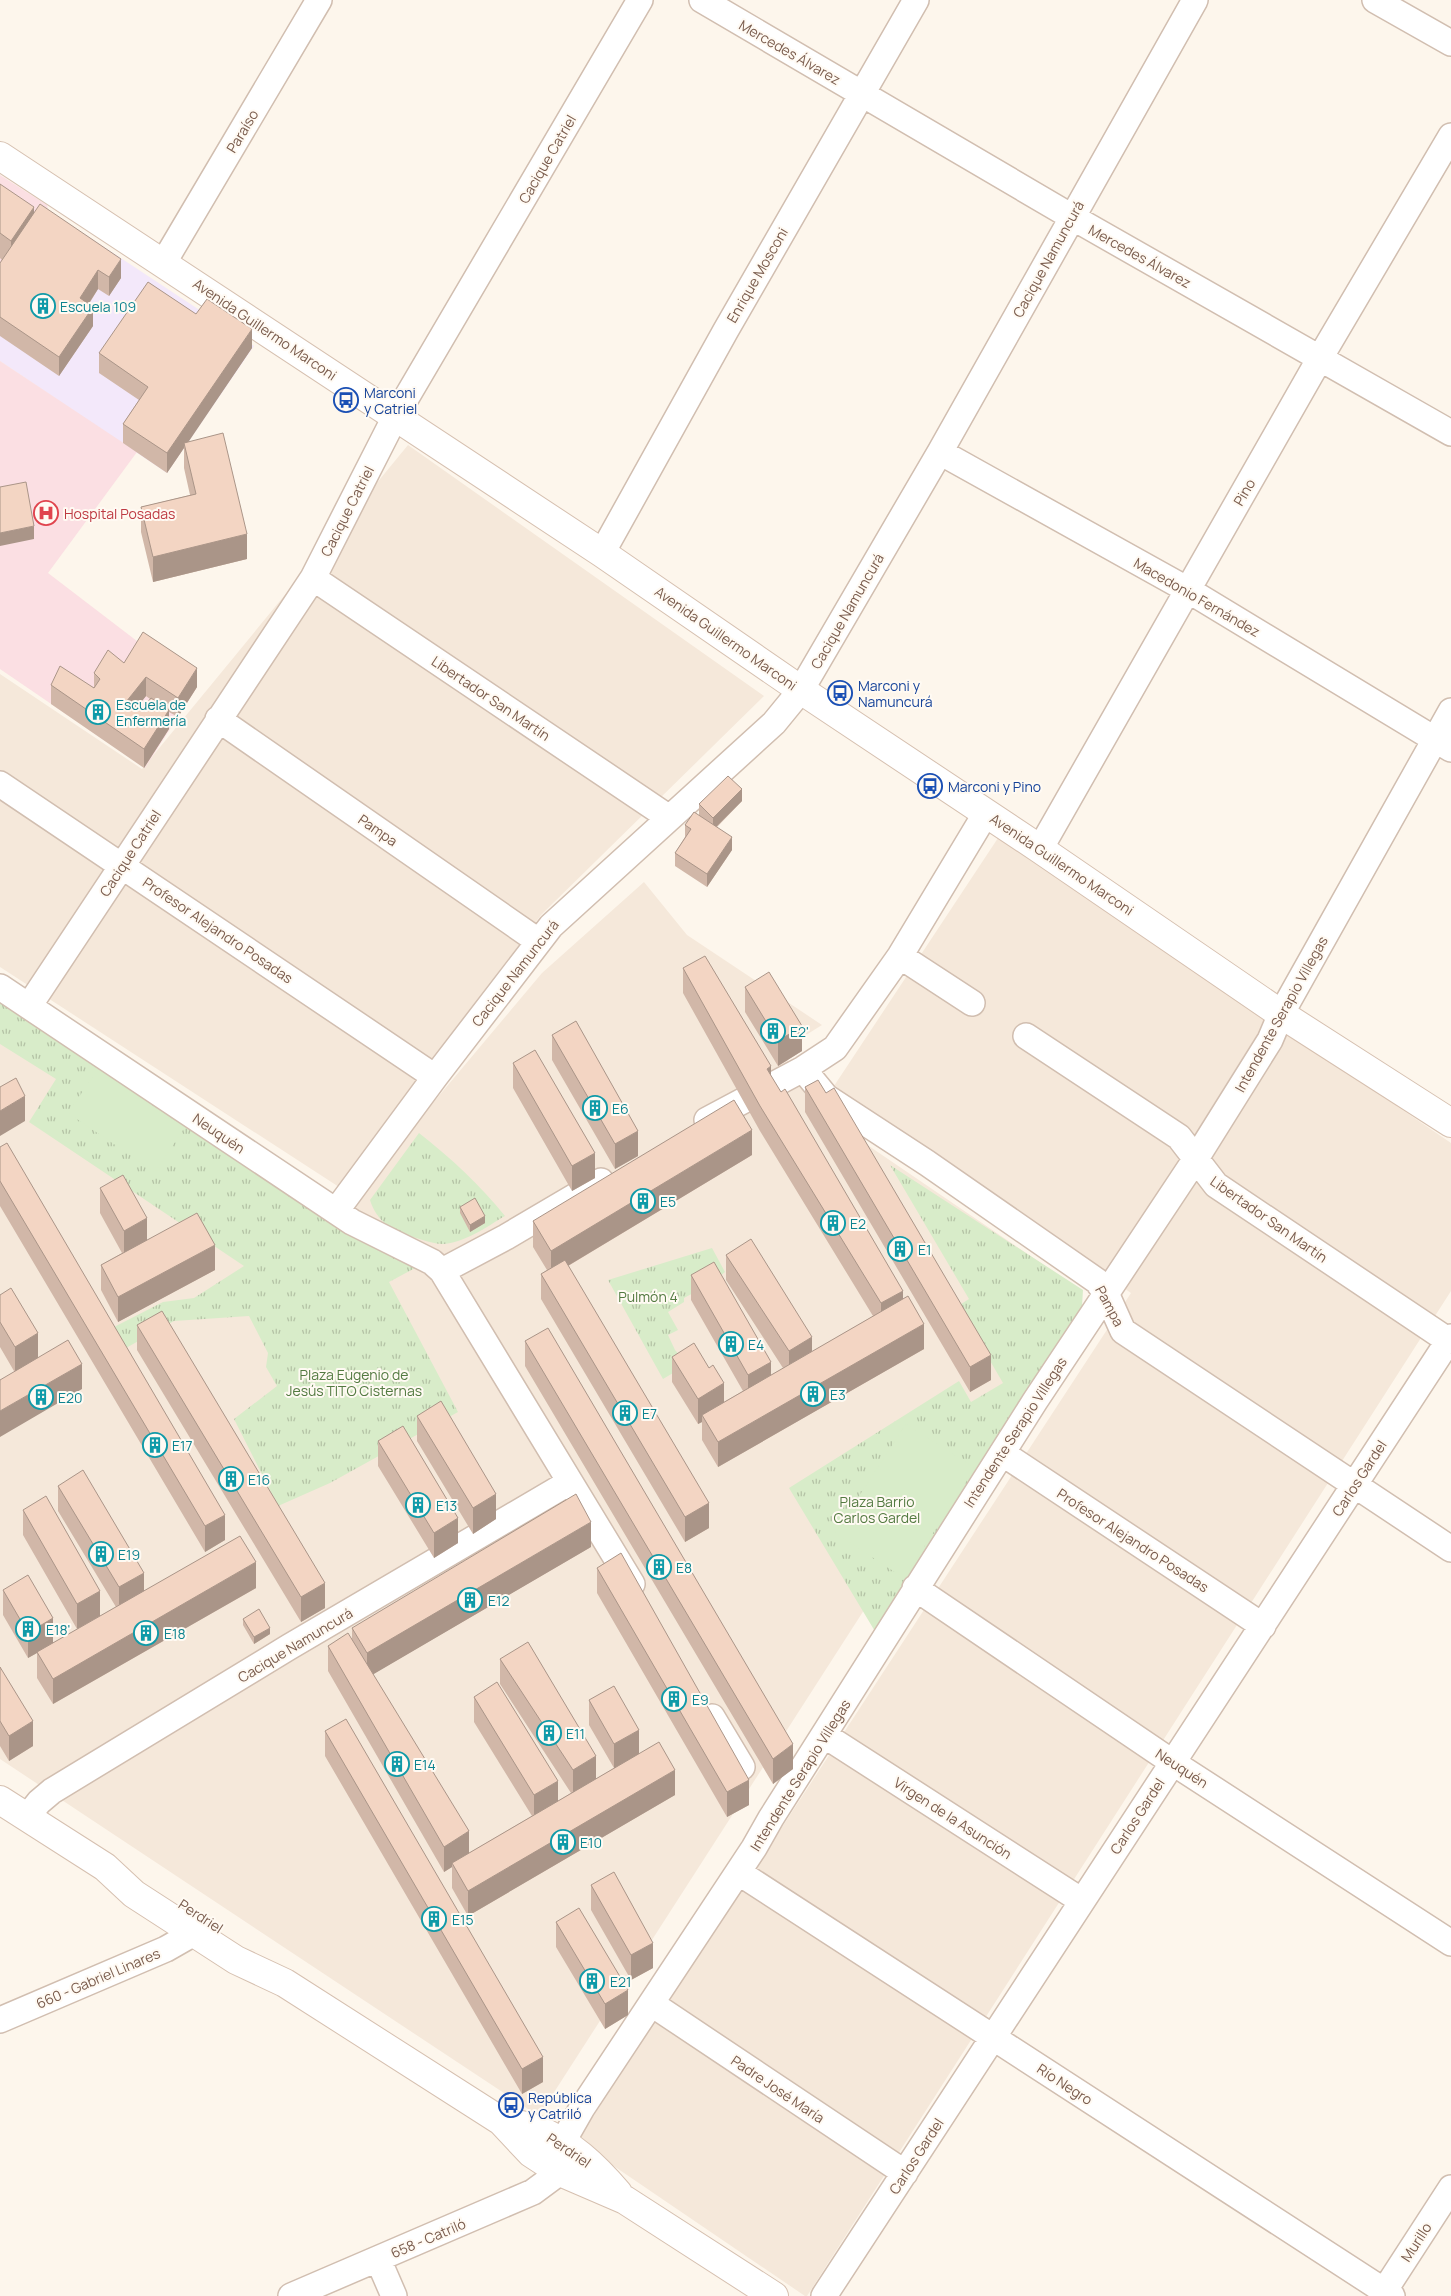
<svg xmlns="http://www.w3.org/2000/svg" width="1451" height="2296" viewBox="0 0 1451 2296" font-family="Manrope,sans-serif">
<style>
.residential{fill:#f5e8da}
.education{fill:#f3e8fa}
.medical{fill:#fbdfe3}
.grass{fill:url(#grass-tufts)}
.pitch{fill:#d8ecc9}
.lines{fill:none;stroke-linecap:round;stroke-linejoin:round}
.street-casing{stroke:#d1beb0;stroke-width:28}
.secondary-casing{stroke:#d6c0b0;stroke-width:30}
.street{stroke:#fff;stroke-width:25}
.secondary{stroke:#fff;stroke-width:28}
.wall{fill:#d1b7a8;fill-rule:evenodd}
.shaded-wall{fill:#aa9588}
.building{fill:#f3d5c3;stroke:#aa9588}
.labels{text-anchor:middle;dominant-baseline:central;stroke-width:4;stroke-linejoin:round;paint-order:stroke}
.street-label{font-size:14px;fill:#7a5c4d;stroke:#fffaf3}
.culture-label{font-size:14px;fill:#0d838f;stroke:#fffaf3;text-anchor:start}
.transit-label{font-size:14px;fill:#164399;stroke:#fffaf3;text-anchor:start}
.health-label{font-size:14px;fill:#be3a42;stroke:#fffaf3;text-anchor:start}
.park-label{font-size:14px;fill:#537a41;stroke:#fffaf3}
</style>
<defs>
<pattern id="grass-tufts" width="24" height="20" patternUnits="userSpaceOnUse" patternTransform="scale(1.25)"><rect width="24" height="20" fill="#d8ecc9"/><path d="M3 7l-1-3M5 7V3M7 7l1-3M15 17l-1-3M17 17v-4M19 17l1-3" fill="none" stroke="#b4c2a5"/></pattern>
</defs>
<rect width="100%" height="100%" fill="#fdf6ec"/>
<path class="residential" d="M408,445L764,696L541,915L339,1187L0,967V674L142,769Z
M1000,835L1451,1143V1291L807,2296H805L577,2141L1131,1293L832,1089Z
M644,882L687,935L822,1025L782,1050L816,1110L1073,1285L542,2111L534,2113L0,1759V1017L349,1203L542,973Z"/>
<path class="education" d="M48,210L254,346L167,473L0,361V282Z"/>
<path class="medical" d="M0,175L47,205L48,210L0,282Z
M0,361L137,452L48,573L197,687L145,768L0,669Z"/>
<path class="grass" d="M0,999L417,1267L389,1282L458,1412L330,1483L278,1506L234,1419L277,1386L266,1367L268,1353L249,1316L174,1321L126,1348L114,1327L163,1302L194,1298L244,1266L29,1122L56,1079L0,1044Z
M419,1133C451,1158 480,1185 505,1216C486,1227 465,1243 442,1244C430,1244 397,1232 387,1225C379,1219 373,1210 370,1200Z
M890,1165L1083,1290L1082,1306L876,1633L789,1488L959,1381L971,1402L1003,1383L958,1306L969,1299Z
M712,1248L725,1272L710,1284L684,1298V1302L668,1312L678,1330L668,1335L675,1350L688,1364L663,1379L608,1280Z"/>
<path class="pitch" d="M98,1069L185,1127L155,1172L68,1113Z
M906,1424L975,1468L904,1578L835,1533Z"/>
<g class="lines">
<defs>
<path id="street" d="M702,0L1072,217L1451,433
M1375,0L1451,43
M164,262L319,0
M940,452L1188,590L1451,749
M602,553L726,330L916,0
M313,578L668,817
M218,719L538,941
M0,784L435,1077
M1040,849L1320,358L1451,136
M900,956L972,1003
M0,987L352,1222L432,1262L442,1271L632,1584
M29,1006L313,578L395,417L640,0
M1026,1036L1179,1137L1216,1185L1449,1341
M803,1069L826,1097L927,1163L1097,1281L1106,1293L1123,1331L1451,1549
M707,1120L803,1069L835,1048L900,956L986,813
M336,1211L435,1077L551,926L774,723L801,690L940,452L1195,0
M442,1271L506,1237L601,1181
M1002,1453L1263,1626
M915,1588L1172,1762L1451,1943
M712,1717L742,1767
M824,1735L1082,1901
M27,1817L39,1802L52,1791L289,1647L570,1482
M738,1872L1392,2296
M652,2004L905,2173
M0,2020L166,1949L194,1933
M562,2143L582,2108L754,1848L771,1818L1035,1401L1195,1160L1270,1040L1281,1014L1451,711
M378,2259L394,2296
M291,2296L533,2192L560,2172
M824,2296L1451,1337
M1381,2296L1451,2188"/>
<path id="secondary" d="M0,156L602,553L801,690L1040,849L1281,1014L1451,1123
M0,1800L105,1867L134,1894L236,1960L285,1983L501,2121L531,2153L560,2172L625,2200L774,2296
M501,2121C513,2123 525,2125 536,2129C570,2142 595,2166 618,2193"/>
</defs>
<use href="#street" class="street-casing"/>
<use href="#secondary" class="secondary-casing"/>
<use href="#street" class="street"/>
<use href="#secondary" class="secondary"/>
</g>
<path class="wall" d="M0,184L34,213L121,278L109,296L98,289L89,304L93,326L59,376L0,336V263L2,260L0,258Z
M196,314L252,348L188,441L247,559L153,582L141,532V507L190,495L184,468V448L167,473L123,443V424L139,400L99,373V353Z
M124,663L197,687L178,717L169,712V729L144,768L51,704V685L94,687V673ZM146,696L150,699L141,711L136,708Z
M742,801L717,827L732,850L707,887L675,866V853L685,837V825L699,815V804Z
M683,968L771,1076L903,1299L924,1349L718,1467L702,1440V1422L698,1424L672,1382V1357L724,1402L743,1391L691,1300V1275L771,1375L783,1368L726,1280V1255L812,1352L873,1316L760,1131L683,993Z
M745,987L802,1051L778,1066L745,1012Z
M552,1035L638,1156L615,1169L552,1060Z
M513,1063L595,1178L572,1191L513,1088Z
M805,1087L826,1093L991,1380L970,1392L805,1112Z
M0,1147L225,1540L205,1552L0,1206Z
M752,1155L568,1266L709,1528L685,1542L541,1299V1274L547,1270L533,1247V1221Z
M100,1188L147,1240L215,1270L118,1322L101,1290V1265L122,1253L100,1213Z
M460,1207L485,1223L470,1232L460,1213Z
M0,1295L38,1358L82,1389L14,1371L0,1347Z
M137,1325L325,1608L301,1622L137,1350Z
M525,1341L793,1769L773,1784L525,1366Z
M417,1416L496,1519L473,1534L417,1441Z
M378,1441L458,1543L434,1558L378,1466Z
M58,1486L144,1591L256,1588L53,1704L37,1678V1653L28,1658L3,1615V1590L53,1643L116,1607L58,1511Z
M23,1510L100,1616L77,1629L23,1535Z
M591,1547L373,1674L469,1853L532,1816L474,1722V1697L558,1801L571,1793L500,1684V1659L596,1779L614,1768L589,1725V1700L639,1754L675,1795L468,1916L452,1888V1867L444,1872L328,1671V1646L352,1638V1628Z
M597,1568L749,1805L727,1817L597,1593Z
M243,1619L270,1634L254,1644L243,1625Z
M0,1667L33,1746L9,1761L0,1746Z
M325,1731L543,2082L522,2094L325,1756Z
M591,1885L653,1968L631,1980L591,1910Z
M556,1922L628,2015L605,2029L556,1947Z"/>
<path class="shaded-wall" d="M34,207V232L11,266V241Z
M121,259V278L109,296V277Z
M98,270V289L80,317V298Z
M93,307V326L59,376V357Z
M252,329V348L185,447L184,443V448L167,473V453Z
M34,526V539L0,546V533Z
M247,534V559L153,582V557Z
M197,668V687L178,717V698Z
M146,677V696L126,721V702Z
M169,710V729L144,768V749Z
M742,789V801L713,830V818Z
M732,837V850L707,887V874Z
M802,1026V1051L778,1066V1041Z
M771,1066V1092L767,1069Z
M25,1096V1121L0,1136V1111Z
M752,1130V1155L551,1276V1251Z
M638,1131V1156L615,1169V1144Z
M595,1153V1178L572,1191V1166Z
M485,1216V1223L470,1232V1225Z
M147,1218V1243L124,1256V1231Z
M215,1245V1270L118,1322V1297Z
M903,1291V1316L881,1328V1303Z
M924,1324V1349L718,1467V1442Z
M38,1333V1359L15,1372V1347Z
M812,1337V1362L789,1377V1351Z
M991,1355V1380L970,1392V1367Z
M771,1362V1387L748,1400V1375Z
M82,1364V1389L0,1437V1411Z
M724,1383V1408L702,1415V1422L698,1424V1399Z
M496,1494V1519L473,1534V1508Z
M709,1503V1528L685,1542V1517Z
M225,1515V1540L205,1552V1526Z
M458,1518V1543L434,1558V1533Z
M591,1522V1547L367,1678V1653Z
M256,1562V1588L53,1704V1679Z
M144,1573V1598L119,1612V1587Z
M325,1583V1608L301,1622V1597Z
M100,1591V1616L77,1629V1604Z
M53,1618V1644L28,1658V1633Z
M270,1628V1634L254,1644V1637Z
M33,1721V1746L9,1761V1736Z
M639,1730V1755L614,1769V1744Z
M793,1744V1769L773,1784V1759Z
M596,1756V1782L573,1796V1770Z
M675,1770V1795L468,1916V1891Z
M749,1780V1805L727,1817V1792Z
M558,1781V1806L534,1820V1795Z
M469,1831V1856L452,1863V1867L444,1872V1847Z
M653,1943V1968L631,1980V1955Z
M628,1990V2015L605,2029V2004Z
M543,2057V2082L522,2094V2069Z"/>
<path class="building" d="M0,184L34,207L11,241L0,233Z
M40,204L121,259L109,277L98,270L80,298L93,307L59,357L0,317V263Z
M148,282L196,314L207,299L252,329L167,453L123,424L148,387L99,353Z
M223,433L247,534L153,557L141,507L196,494L184,443Z
M26,482L34,526L0,533V487Z
M143,632L197,668L178,698L146,677L126,702L141,711L151,698L169,710L144,749L51,685L60,666L94,688L100,679L94,673L108,650L124,663Z
M728,776L742,789L713,818L699,804Z
M694,812L732,837L707,874L675,853L691,829L685,825Z
M705,956L771,1066L767,1069L781,1092L785,1089L903,1291L881,1303L760,1106L683,968Z
M769,972L802,1026L778,1041L745,987Z
M576,1021L638,1131L615,1144L552,1035Z
M535,1050L595,1153L572,1166L513,1063Z
M16,1078L25,1096L0,1111V1087Z
M818,1080L826,1093L834,1088L991,1355L970,1367L805,1087Z
M734,1100L752,1130L551,1251L533,1221Z
M7,1143L225,1515L205,1526L0,1181V1147Z
M123,1175L147,1218L124,1231L100,1188Z
M475,1198L485,1216L470,1225L460,1207Z
M197,1213L215,1245L118,1297L101,1265Z
M751,1239L812,1337L789,1351L726,1255Z
M565,1260L709,1503L685,1517L541,1274Z
M714,1262L771,1362L748,1375L691,1275Z
M11,1288L38,1333L15,1347L0,1322V1295Z
M908,1296L924,1324L718,1442L702,1415Z
M162,1311L325,1583L301,1597L137,1325Z
M548,1328L793,1744L773,1759L525,1341Z
M68,1340L82,1364L0,1411V1380Z
M694,1343L709,1368L713,1365L724,1383L698,1399L672,1357Z
M441,1401L496,1494L473,1508L417,1416Z
M403,1426L458,1518L434,1533L378,1441Z
M83,1470L144,1573L119,1587L58,1486Z
M576,1494L591,1522L367,1653L352,1628Z
M46,1496L100,1591L77,1604L23,1510Z
M240,1536L256,1562L53,1679L37,1652Z
M621,1553L749,1780L727,1792L597,1568Z
M28,1575L53,1618L28,1633L3,1590Z
M259,1609L270,1628L254,1637L243,1619Z
M348,1633L469,1831L444,1847L328,1646Z
M528,1642L596,1756L573,1770L500,1659Z
M0,1667L33,1721L9,1736L0,1721Z
M497,1682L558,1781L534,1795L474,1697Z
M614,1686L639,1730L614,1744L589,1700Z
M346,1719L543,2057L522,2069L325,1731Z
M659,1742L675,1770L468,1891L452,1863Z
M614,1872L653,1943L631,1955L591,1885Z
M579,1908L628,1990L605,2004L556,1922Z"/>
<defs>
<symbol id="building-ring" viewBox="-11 -11 22 22"><circle r="9.5" fill="#fffaf3" stroke="#0f9aa8" stroke-width="1.5"/><path d="M-4-6H4V6H1V3H-1V6H-4ZM-2.5-4.3h1.7v1.8h-1.7ZM.8-4.3h1.7v1.8H.8ZM-2.5-1h1.7V.8h-1.7ZM.8-1h1.7V.8H.8Z" fill="#0f9aa8"/></symbol>
<symbol id="bus-ring" viewBox="-11 -11 22 22"><circle r="9.5" fill="#fffaf3" stroke="#1a4fb4" stroke-width="1.5"/><path d="M-5-6H5V4H4V6H2V4H-2V6H-4V4H-5ZM-3.5-4V0h7V-4ZM-3.5 1.2v1.5H-2V1.2ZM2 1.2v1.5H3.5V1.2Z" fill="#1a4fb4"/></symbol>
<symbol id="hospital-ring" viewBox="-11 -11 22 22"><circle r="9.5" fill="#fffaf3" stroke="#e0444e" stroke-width="1.5"/><path d="M-5-5h3v3.5h4V-5h3V5h-3V1.5h-4V5h-3Z" fill="#e0444e"/></symbol>
</defs>
<g fill-rule="evenodd">
<use href="#building-ring" x="29" y="292" width="28" height="28"/>
<use href="#bus-ring" x="332" y="386" width="28" height="28"/>
<use href="#hospital-ring" x="32" y="499" width="28" height="28"/>
<use href="#bus-ring" x="826" y="679" width="28" height="28"/>
<use href="#building-ring" x="84" y="698" width="28" height="28"/>
<use href="#bus-ring" x="916" y="772" width="28" height="28"/>
<use href="#building-ring" x="759" y="1017" width="28" height="28"/>
<use href="#building-ring" x="581" y="1094" width="28" height="28"/>
<use href="#building-ring" x="629" y="1187" width="28" height="28"/>
<use href="#building-ring" x="819" y="1209" width="28" height="28"/>
<use href="#building-ring" x="886" y="1235" width="28" height="28"/>
<use href="#building-ring" x="717" y="1330" width="28" height="28"/>
<use href="#building-ring" x="799" y="1380" width="28" height="28"/>
<use href="#building-ring" x="27" y="1383" width="28" height="28"/>
<use href="#building-ring" x="611" y="1399" width="28" height="28"/>
<use href="#building-ring" x="141" y="1431" width="28" height="28"/>
<use href="#building-ring" x="217" y="1465" width="28" height="28"/>
<use href="#building-ring" x="404" y="1491" width="28" height="28"/>
<use href="#building-ring" x="87" y="1540" width="28" height="28"/>
<use href="#building-ring" x="645" y="1553" width="28" height="28"/>
<use href="#building-ring" x="456" y="1586" width="28" height="28"/>
<use href="#building-ring" x="14" y="1615" width="28" height="28"/>
<use href="#building-ring" x="132" y="1619" width="28" height="28"/>
<use href="#building-ring" x="660" y="1685" width="28" height="28"/>
<use href="#building-ring" x="535" y="1719" width="28" height="28"/>
<use href="#building-ring" x="383" y="1750" width="28" height="28"/>
<use href="#building-ring" x="549" y="1828" width="28" height="28"/>
<use href="#building-ring" x="420" y="1905" width="28" height="28"/>
<use href="#building-ring" x="578" y="1967" width="28" height="28"/>
<use href="#bus-ring" x="497" y="2091" width="28" height="28"/>
</g>
<g class="labels">
<g class="street-label">
<text transform="translate(790 52) rotate(30)">Mercedes Álvarez</text>
<text transform="translate(242 131) rotate(-59)">Paraíso</text>
<text transform="translate(547 159) rotate(-60)">Cacique Catriel</text>
<text transform="translate(1140 256) rotate(29)">Mercedes Álvarez</text>
<text transform="translate(1048 259) rotate(-61)">Cacique Namuncurá</text>
<text transform="translate(757 275) rotate(-60)">Enrique Mosconi</text>
<text transform="translate(265 329) rotate(34)">Avenida Guillermo Marconi</text>
<text transform="translate(1244 492) rotate(-60)">Pino</text>
<text transform="translate(347 511) rotate(-63)">Cacique Catriel</text>
<text transform="translate(1197 597) rotate(30)">Macedonio Fernández</text>
<text transform="translate(847 611) rotate(-60)">Cacique Namuncurá</text>
<text transform="translate(726 638) rotate(35)">Avenida Guillermo Marconi</text>
<text transform="translate(491 698) rotate(34)">Libertador San Martín</text>
<text transform="translate(378 830) rotate(35)">Pampa</text>
<text transform="translate(130 853) rotate(-57)">Cacique Catriel</text>
<text transform="translate(1062 864) rotate(34)">Avenida Guillermo Marconi</text>
<text transform="translate(218 930) rotate(34)">Profesor Alejandro Posadas</text>
<text transform="translate(515 973) rotate(-52)">Cacique Namuncurá</text>
<text transform="translate(1281 1014) rotate(-61)">Intendente Serapio Villegas</text>
<text transform="translate(219 1133) rotate(34)">Neuquén</text>
<text transform="translate(1269 1219) rotate(35)">Libertador San Martín</text>
<text transform="translate(1110 1306) rotate(62)">Pampa</text>
<text transform="translate(1015 1432) rotate(-57)">Intendente Serapio Villegas</text>
<text transform="translate(1359 1478) rotate(-57)">Carlos Gardel</text>
<text transform="translate(1133 1540) rotate(33)">Profesor Alejandro Posadas</text>
<text transform="translate(295 1645) rotate(-31)">Cacique Namuncurá</text>
<text transform="translate(1182 1768) rotate(33)">Neuquén</text>
<text transform="translate(800 1775) rotate(-58)">Intendente Serapio Villegas</text>
<text transform="translate(1137 1816) rotate(-57)">Carlos Gardel</text>
<text transform="translate(953 1818) rotate(33)">Virgen de la Asunción</text>
<text transform="translate(201 1916) rotate(33)">Perdriel</text>
<text transform="translate(98 1978) rotate(-23)">660 - Gabriel Linares</text>
<text transform="translate(1065 2084) rotate(33)">Río Negro</text>
<text transform="translate(778 2089) rotate(34)">Padre José María</text>
<text transform="translate(569 2150) rotate(34)">Perdriel</text>
<text transform="translate(916 2156) rotate(-57)">Carlos Gardel</text>
<text transform="translate(428 2238) rotate(-23)">658 - Catriló</text>
<text transform="translate(1416 2242) rotate(-57)">Murillo</text>
</g>
<g class="culture-label">
<text x="60" y="306">Escuela 109</text>
<text x="116" y="704">Escuela de<tspan x="116" dy="16">Enfermería</tspan></text>
<text x="790" y="1031">E2'</text>
<text x="612" y="1108">E6</text>
<text x="660" y="1201">E5</text>
<text x="850" y="1223">E2</text>
<text x="918" y="1249">E1</text>
<text x="748" y="1344">E4</text>
<text x="830" y="1394">E3</text>
<text x="58" y="1397">E20</text>
<text x="642" y="1413">E7</text>
<text x="172" y="1445">E17</text>
<text x="248" y="1479">E16</text>
<text x="436" y="1505">E13</text>
<text x="118" y="1554">E19</text>
<text x="676" y="1567">E8</text>
<text x="488" y="1600">E12</text>
<text x="46" y="1629">E18'</text>
<text x="164" y="1633">E18</text>
<text x="692" y="1699">E9</text>
<text x="566" y="1733">E11</text>
<text x="414" y="1764">E14</text>
<text x="580" y="1842">E10</text>
<text x="452" y="1919">E15</text>
<text x="610" y="1981">E21</text>
</g>
<g class="transit-label">
<text x="364" y="392">Marconi<tspan x="364" dy="16">y Catriel</tspan></text>
<text x="858" y="685">Marconi y<tspan x="858" dy="16">Namuncurá</tspan></text>
<text x="948" y="786">Marconi y Pino</text>
<text x="528" y="2097">República<tspan x="528" dy="16">y Catriló</tspan></text>
</g>
<g class="health-label">
<text x="64" y="513">Hospital Posadas</text>
</g>
<g class="park-label">
<text x="648" y="1296">Pulmón 4</text>
<text x="354" y="1374">Plaza Eugenio de<tspan x="354" dy="16">Jesús TITO Cisternas</tspan></text>
<text x="877" y="1501">Plaza Barrio<tspan x="877" dy="16">Carlos Gardel</tspan></text>
</g>
</g>
</svg>
